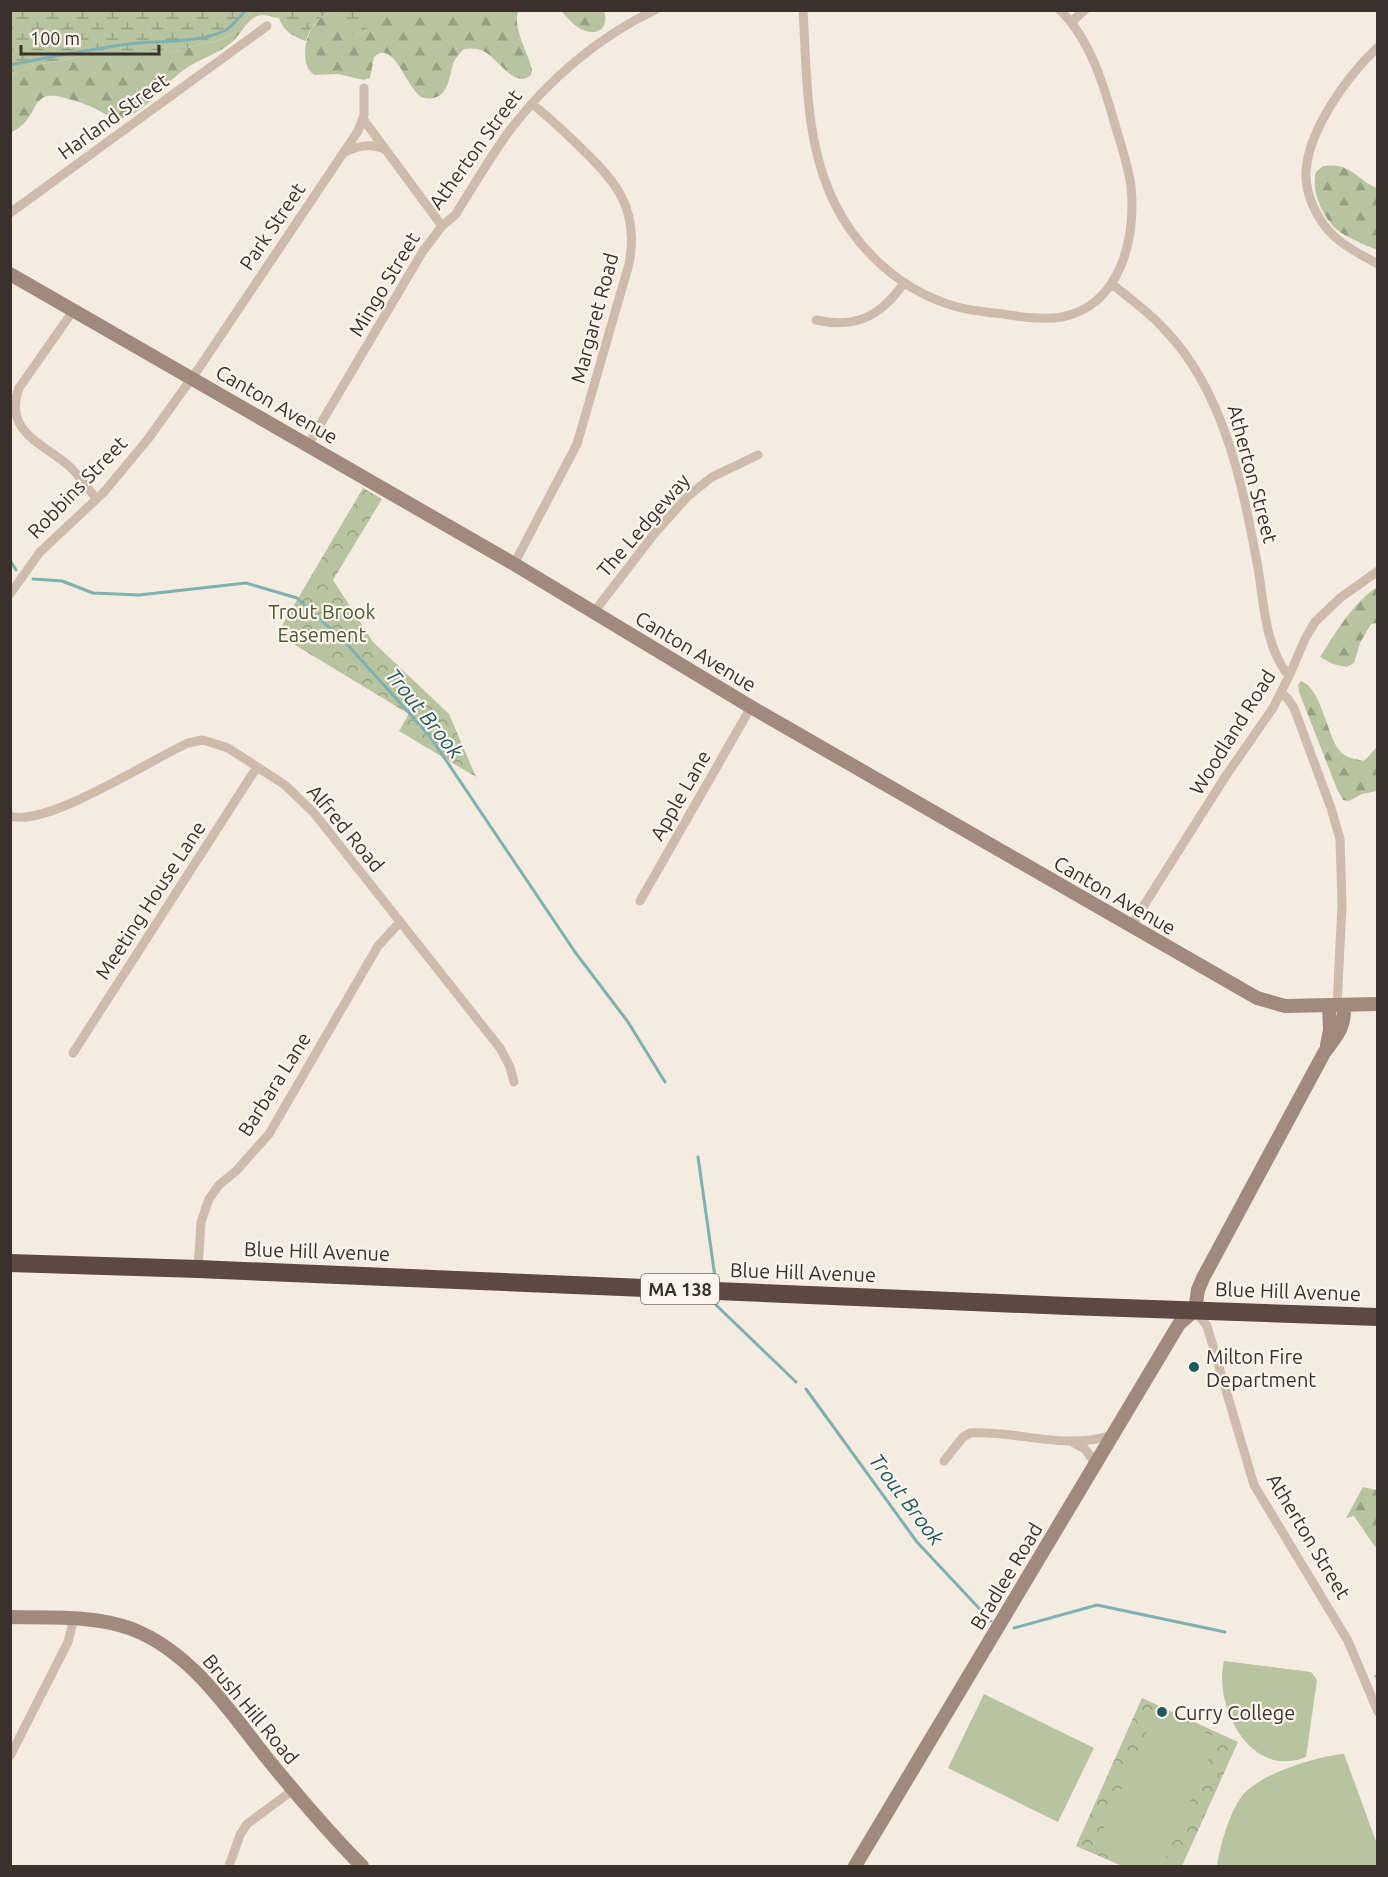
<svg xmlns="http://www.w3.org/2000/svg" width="1388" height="1877" viewBox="0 0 1388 1877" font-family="Ubuntu,sans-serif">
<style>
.forest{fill:url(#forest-firs)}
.wetland{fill:url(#wetland-marsh)}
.park{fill:url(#park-crowns)}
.pitch{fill:#b8c4a0}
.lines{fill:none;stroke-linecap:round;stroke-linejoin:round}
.stream{stroke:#7fb0b2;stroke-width:3}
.street{stroke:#cdbbac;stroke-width:9}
.secondary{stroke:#a18a7d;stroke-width:14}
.highway{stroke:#5c4a42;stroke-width:18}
.poi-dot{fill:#1f5a5e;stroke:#fbf5ee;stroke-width:2}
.labels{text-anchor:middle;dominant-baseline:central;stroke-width:4.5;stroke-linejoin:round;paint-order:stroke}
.shield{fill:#fbf5ee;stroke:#756b66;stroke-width:1.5}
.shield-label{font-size:18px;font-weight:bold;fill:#3b302b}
.street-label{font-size:20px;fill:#3b302b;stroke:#fbf5ee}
.park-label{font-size:20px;fill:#4a5a2e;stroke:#fbf5ee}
.poi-label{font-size:20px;fill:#3b302b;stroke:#fbf5ee;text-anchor:start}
.water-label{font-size:21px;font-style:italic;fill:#1f5a5e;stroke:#fbf5ee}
</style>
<defs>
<pattern id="forest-firs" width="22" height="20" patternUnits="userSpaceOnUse" patternTransform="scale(1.5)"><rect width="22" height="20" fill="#b8c4a0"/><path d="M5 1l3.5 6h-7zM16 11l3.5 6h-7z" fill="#97a083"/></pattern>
<pattern id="wetland-marsh" width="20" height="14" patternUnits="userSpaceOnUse" patternTransform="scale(1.5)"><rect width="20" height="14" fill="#b8c4a0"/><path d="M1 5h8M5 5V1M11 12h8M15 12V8" fill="none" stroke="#97a083"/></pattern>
<pattern id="park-crowns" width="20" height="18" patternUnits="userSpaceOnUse" patternTransform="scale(1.5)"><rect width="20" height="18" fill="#b8c4a0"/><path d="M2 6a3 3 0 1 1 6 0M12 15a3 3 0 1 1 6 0" fill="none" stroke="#97a083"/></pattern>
</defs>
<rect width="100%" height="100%" fill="#f4ebe1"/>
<path class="forest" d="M519,10C511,25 528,53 532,69L531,75C514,90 498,57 483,51C477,48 470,48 464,49C460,53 455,59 453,64C449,80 447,102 424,98C408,95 395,37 374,57L370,78L364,80L338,74L314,75C291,57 317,0 340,17C344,20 347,28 351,32L360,35L366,32V11Z
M253,11H291L279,18C271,18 266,13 257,16C246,21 241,34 232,42C218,54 199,59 185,69C165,83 151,106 129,116C114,123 108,115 96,109C87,104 57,94 48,96C31,99 35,123 11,132V74L31,66L83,56L110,52L172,53L203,43L216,42L233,33Z
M561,11H604C610,30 595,37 579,28C572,24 566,16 561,11Z
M1323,166C1328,166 1334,165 1338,166C1354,169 1363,183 1377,188V250C1364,244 1346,238 1335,228C1321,214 1311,190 1316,172Z
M1377,587V623L1371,624L1360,643L1354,663L1347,667L1333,664L1320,657C1336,632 1352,604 1377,587Z
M1301,681C1322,689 1326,733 1339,750C1345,758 1355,759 1364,761L1377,747V791L1362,794L1349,801L1343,800L1337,789L1299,692L1298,685Z
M1363,1487L1377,1490L1378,1546L1375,1547L1354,1516L1346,1518Z"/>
<path class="wetland" d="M11,10H253V11L233,33L216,42L203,43L172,53L110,52L83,56L31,66L11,74Z
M291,11H366C367,19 370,40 355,35C347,32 345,21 339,17C324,5 309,29 306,41C294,37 283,31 279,18Z"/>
<path class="park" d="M363,488L382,499L333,580L373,642L449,714L476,777L399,731L409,714L277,634Z
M1142,1698L1238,1742L1182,1866H1122L1076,1846Z"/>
<path class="pitch" d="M1224,1661L1311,1672L1317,1680L1306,1757C1251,1780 1213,1707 1224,1661Z
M984,1694L1094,1748L1058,1822L948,1768Z
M1156,1711L1218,1738L1162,1866H1133L1094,1850Z
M1344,1754L1377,1844V1866H1217C1220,1846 1229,1813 1242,1796C1259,1774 1317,1756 1344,1754Z"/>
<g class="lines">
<path class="stream" d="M10,65C50,57 89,49 130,44C159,40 198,44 226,30C234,25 239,17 246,10
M10,560L16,570
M33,579L62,581L93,593L139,595L246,583L297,598L345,642L429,735L575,952L628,1022L665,1082
M698,1157L715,1277
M716,1305L796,1382
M806,1389L917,1542L991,1621
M1014,1628L1097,1605L1225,1632
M1376,1676L1378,1675"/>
<path class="street" d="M803,10C807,75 805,142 834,202C857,250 902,291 954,306C970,311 986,312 1003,314C1022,317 1042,320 1062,317C1121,305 1136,238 1131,186C1128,166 1122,147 1116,128C1105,89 1091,40 1060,10
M1071,22L1085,10
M1378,47C1348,75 1308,130 1306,172C1305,195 1318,222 1335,237C1347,248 1363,256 1378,264
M363,119L442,226
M345,152C359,145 372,143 386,150
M10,213L267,26
M1112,284C1130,299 1149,312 1164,329C1224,390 1243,486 1258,568C1264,603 1265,648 1289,676
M73,311L19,388C3,432 43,443 69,466C80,476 87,488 96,498
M816,320C856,329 881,316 904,283
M308,445L423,251L442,226L455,215C473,187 490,157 510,130C548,80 598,37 655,10
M514,564L577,444L629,264C640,207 615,181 577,144C562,130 548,116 532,104
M10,594L40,552L104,492L148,439L199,368L358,131L364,115V88
M594,612L654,534L688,496L712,477L758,455
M1282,693L1288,699L1294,708L1331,808L1340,839L1342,905L1337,1006
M10,816C46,828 150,760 188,743L203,740L228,748L285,785L314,813L500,1048L510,1067L514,1082
M640,901L751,707
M1131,926L1225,777L1273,708L1289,676L1305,639L1315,622L1340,598L1378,571
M73,1053L257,767
M198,1269L201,1222L209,1199L219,1185L236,1171L269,1134L378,946L400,922
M1195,1310L1207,1326L1254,1485L1348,1641L1378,1712
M1074,1443L1085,1449L1095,1463
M944,1461L963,1437L970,1433C1017,1430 1065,1451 1112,1435
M10,1756L68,1642L74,1618
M229,1866L240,1835L247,1824L293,1790"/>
<path class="secondary" d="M10,274L514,564L751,707L1257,998L1285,1006L1378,1004
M1327,1045L1330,1030L1329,1006
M10,1617C51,1618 94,1615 132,1629C191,1652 228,1709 266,1757C297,1795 328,1832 362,1866
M855,1866L1179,1324L1195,1310L1198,1290L1203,1278L1324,1053C1337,1035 1345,1028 1344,1006"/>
<path class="highway" d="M10,1263L198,1269L1068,1306L1378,1317"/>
</g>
<g class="poi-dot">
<circle cx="1194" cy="1367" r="6"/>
<circle cx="1162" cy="1712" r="6"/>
</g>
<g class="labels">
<rect class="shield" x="641" y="1274" width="78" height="30" rx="4.5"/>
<g class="shield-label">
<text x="680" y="1289">MA 138</text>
</g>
<g class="street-label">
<text transform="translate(113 116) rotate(-36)">Harland Street</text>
<text transform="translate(475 149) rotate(-54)">Atherton Street</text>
<text transform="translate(272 226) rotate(-56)">Park Street</text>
<text transform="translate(384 284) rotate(-59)">Mingo Street</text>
<text transform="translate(594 318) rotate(-75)">Margaret Road</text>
<text transform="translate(277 404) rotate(30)">Canton Avenue</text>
<text transform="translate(1253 474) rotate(75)">Atherton Street</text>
<text transform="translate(77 487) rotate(-46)">Robbins Street</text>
<text transform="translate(643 525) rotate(-49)">The Ledgeway</text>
<text transform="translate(696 651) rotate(31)">Canton Avenue</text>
<text transform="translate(1232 732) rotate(-58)">Woodland Road</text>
<text transform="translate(680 795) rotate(-60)">Apple Lane</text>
<text transform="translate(346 828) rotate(50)">Alfred Road</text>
<text transform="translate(1115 895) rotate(30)">Canton Avenue</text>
<text transform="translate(150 900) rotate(-57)">Meeting House Lane</text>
<text transform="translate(274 1084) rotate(-58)">Barbara Lane</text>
<text transform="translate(317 1251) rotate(2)">Blue Hill Avenue</text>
<text transform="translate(803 1272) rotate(2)">Blue Hill Avenue</text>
<text transform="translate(1288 1291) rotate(2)">Blue Hill Avenue</text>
<text transform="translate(1309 1536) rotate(59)">Atherton Street</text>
<text transform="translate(1006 1576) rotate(-59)">Bradlee Road</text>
<text transform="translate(251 1709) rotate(50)">Brush Hill Road</text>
</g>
<g class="park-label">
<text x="322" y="611">Trout Brook<tspan x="322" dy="23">Easement</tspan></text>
</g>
<g class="poi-label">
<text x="1206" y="1356">Milton Fire<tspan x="1206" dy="23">Department</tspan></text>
<text x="1174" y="1712">Curry College</text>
</g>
<g class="water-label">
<text transform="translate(425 713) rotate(51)">Trout Brook</text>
<text transform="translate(907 1499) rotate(53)">Trout Brook</text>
</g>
</g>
<rect width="1388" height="1877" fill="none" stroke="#3b302b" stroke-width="24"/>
<path d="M21 45v9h138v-9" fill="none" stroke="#3b302b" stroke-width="3"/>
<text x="30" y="45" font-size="18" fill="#3b302b" stroke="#fbf5ee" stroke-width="4.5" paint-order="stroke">100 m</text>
</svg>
